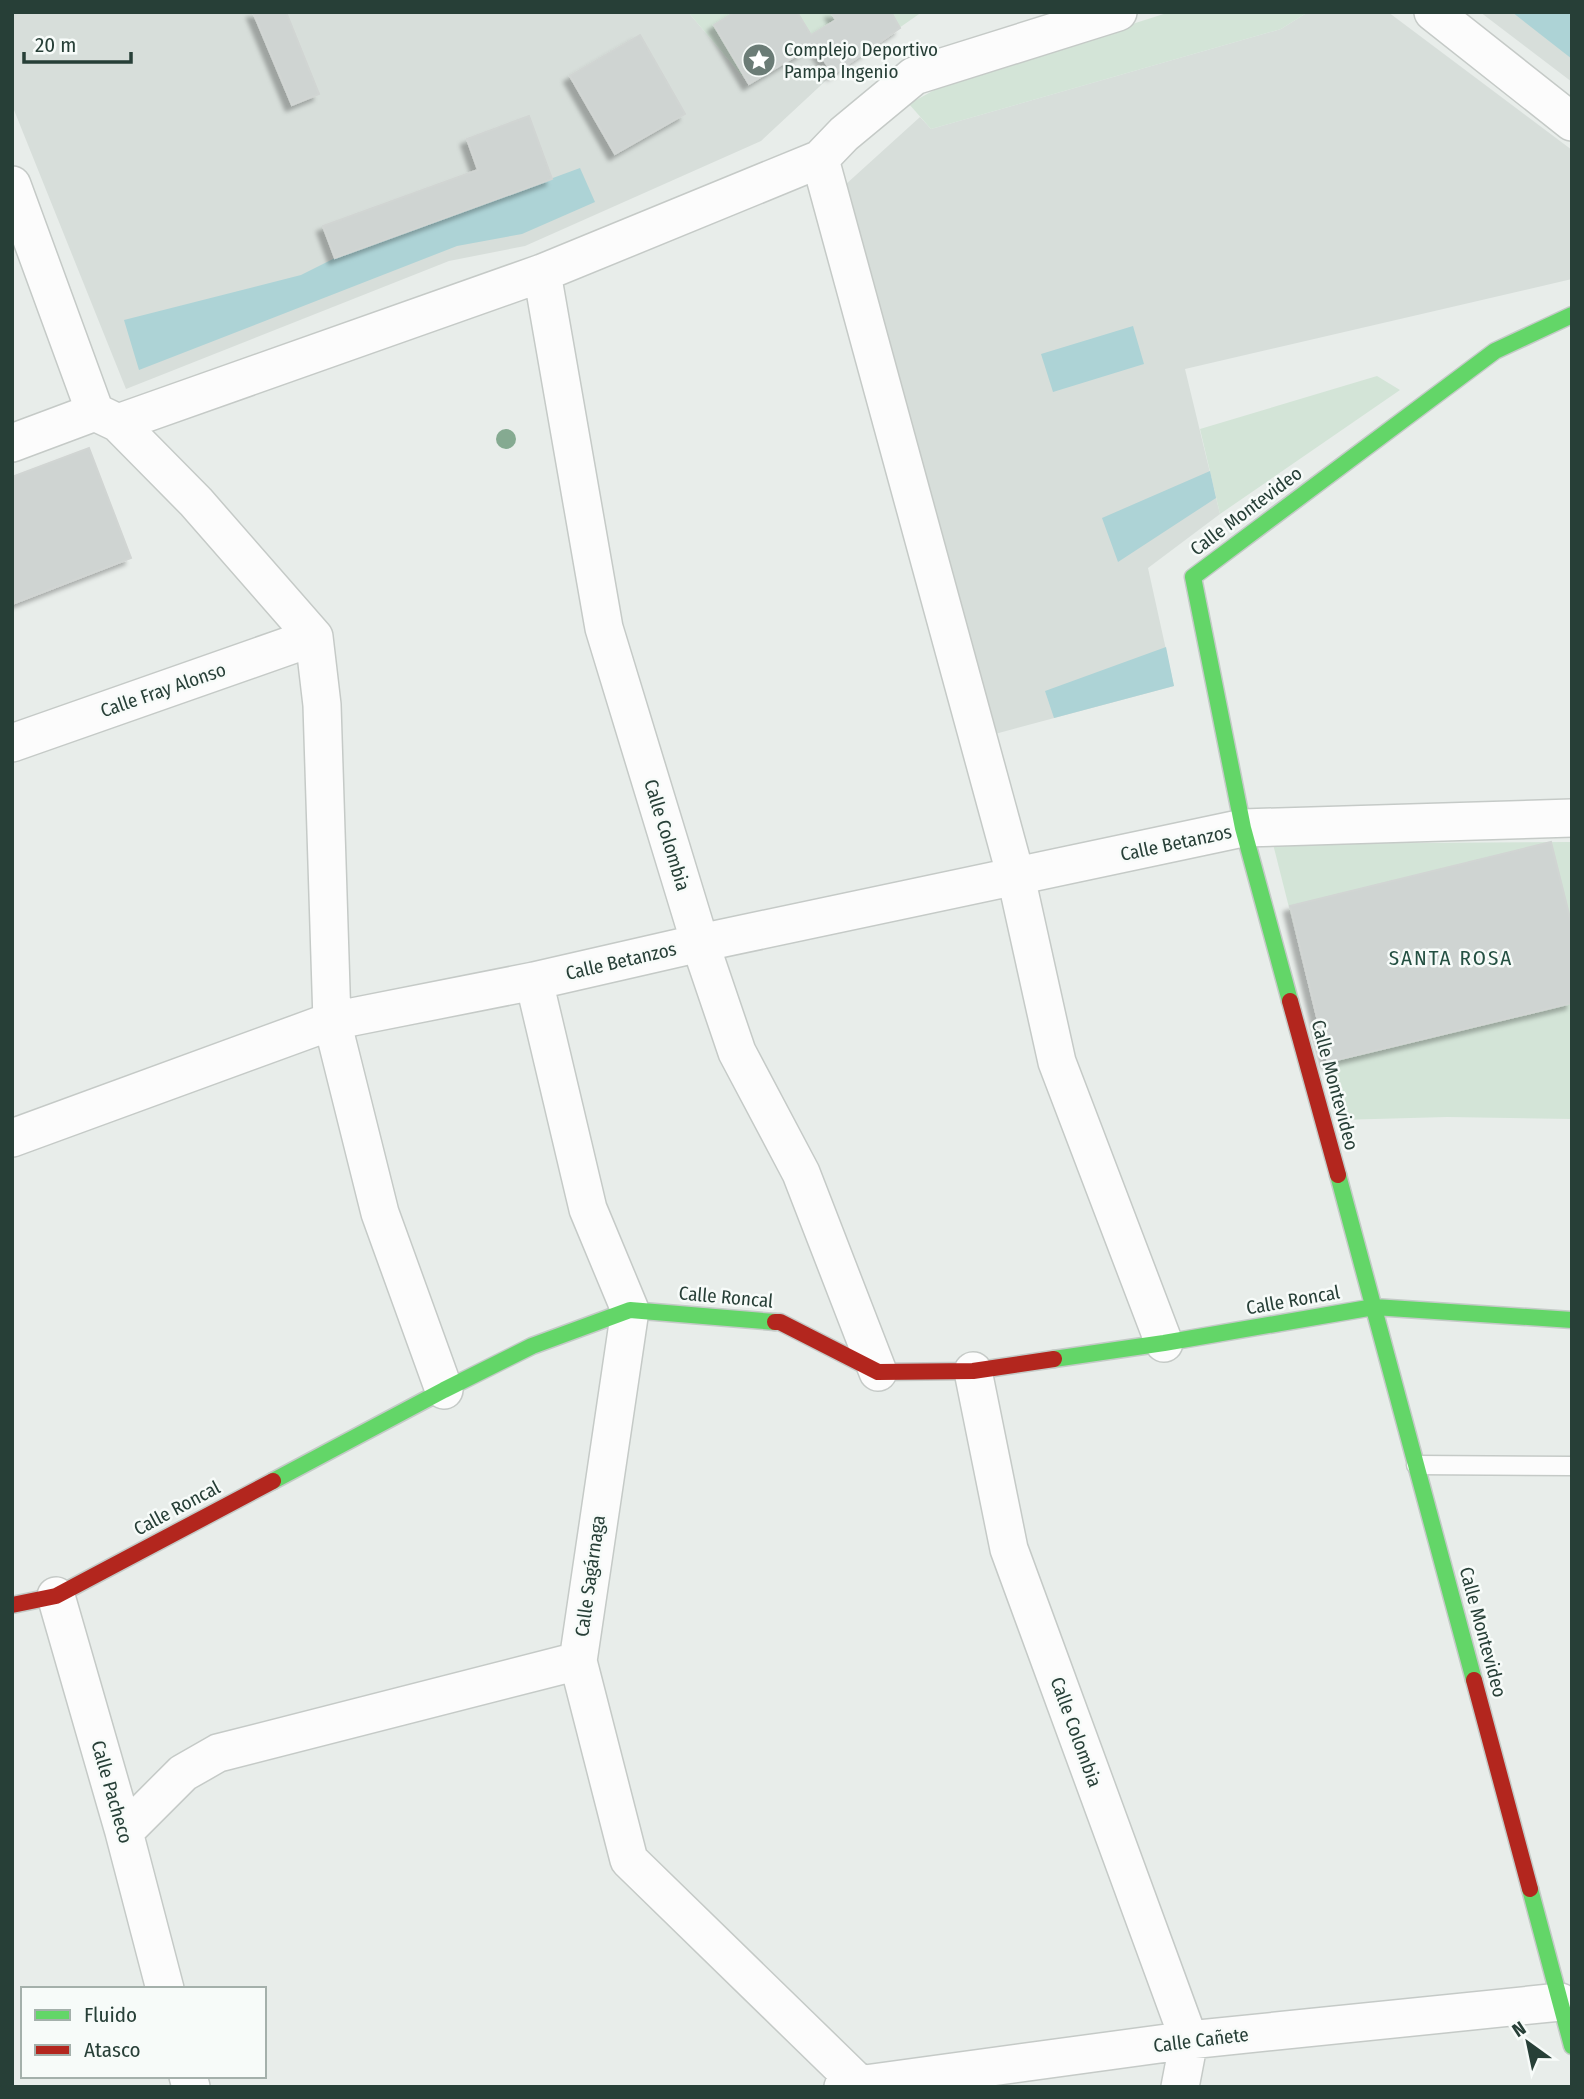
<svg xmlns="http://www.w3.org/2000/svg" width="1584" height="2099" viewBox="0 0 1584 2099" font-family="'Fira Sans Condensed',sans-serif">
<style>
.built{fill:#d7deda}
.green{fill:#d3e4d7}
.water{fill:#add3d6}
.building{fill:#cfd4d2;stroke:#d1d5d3;stroke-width:2;filter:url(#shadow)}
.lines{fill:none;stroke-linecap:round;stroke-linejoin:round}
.lane-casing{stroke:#c5cac7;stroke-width:21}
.street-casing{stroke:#c5cac7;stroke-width:40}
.fast-casing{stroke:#c4cac7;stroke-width:19}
.jam-casing{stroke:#c4cac7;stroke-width:19}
.lane{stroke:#fcfcfc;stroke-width:18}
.street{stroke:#fcfcfc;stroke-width:37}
.fast{stroke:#63d668;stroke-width:16}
.jam{stroke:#b3261e;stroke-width:16}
.tree{fill:#85aa91}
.labels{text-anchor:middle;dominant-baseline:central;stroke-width:5;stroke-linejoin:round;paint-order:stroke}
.poi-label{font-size:19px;fill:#273f37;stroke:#f7fbf9;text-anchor:start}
.street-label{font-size:19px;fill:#273f37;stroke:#f7fbf9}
.neighbourhood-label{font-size:21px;letter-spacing:2px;fill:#245042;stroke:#f7fbf9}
</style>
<defs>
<filter id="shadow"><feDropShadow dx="-6" dy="6" stdDeviation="2" flood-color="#0004"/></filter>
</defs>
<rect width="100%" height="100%" fill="#e8edea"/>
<path class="built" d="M12,12H688L749,84L814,45L833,74L761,141L525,246L449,261L126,389L12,105Z
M1308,12H1388L1572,150V279L1185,369L1220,514L1148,568L1174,686L995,734L845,185L920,117L931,129L1281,29Z
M1480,12H1572V82Z"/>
<path class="green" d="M688,12H922L833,74L814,46L749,84Z
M1170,12H1308L1281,29L931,129L909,104L947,83Z
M1377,376L1400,390L1220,514L1200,429Z
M1572,842V1119L1447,1117L1338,1120L1328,1062L1273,844Z"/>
<path class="water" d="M1512,12H1572V59Z
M580,168L595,202L522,234L457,246L139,370L124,320L301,275L335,258Z
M1133,326L1144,364L1053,392L1041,354Z
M1210,471L1216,498L1118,562L1102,518Z
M1166,647L1174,686L1054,718L1045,691Z"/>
<path class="building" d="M253,12H286L319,94L292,105Z
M735,12H797L811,35L836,20L831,12H891L900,28L833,74L814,45L749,84L714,25Z
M640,35L685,114L615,154L570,76Z
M529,116L552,179L335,258L323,226L478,170L467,139Z
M89,448L131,558L12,604V477Z
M1551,842L1572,926V1003L1328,1062L1290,906Z"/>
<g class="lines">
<defs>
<path id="lane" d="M1416,1465L1572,1466"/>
<path id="street" d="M1433,12L1572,122
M820,159L1016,877L1057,1062L1164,1343
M12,185L95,412L118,423L196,502L314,637L322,705L332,1021L380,1213L444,1390
M542,273L604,628L700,943L737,1052L801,1173L878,1372
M118,423L542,273L820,159L844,134L914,76L1118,12
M12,443L95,412
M12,743L314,637
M534,981L588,1209L630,1310L578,1661L629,1860L860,2085
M12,1138L332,1021L534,981L700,943L1243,828L1572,818
M973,1371L1009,1549L1189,2040L1180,2087
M56,1596L124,1832L165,1989
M124,1832L183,1773L218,1753L578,1661
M188,2076L191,2087
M843,2087L1189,2040L1560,2002"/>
<path id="fast" d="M1290,1001L1243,828L1193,577L1495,351L1572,315
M1338,1175L1474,1680
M1054,1359L1164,1343L1374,1307L1572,1320
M273,1481L444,1390L532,1346L630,1310L775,1322
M1530,1889L1572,2046"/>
<path id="jam" d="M1290,1001L1338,1175
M775,1322H780L878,1372L973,1371L1054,1359
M12,1605L56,1596L273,1481
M1474,1680L1530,1889"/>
</defs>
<use href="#lane" class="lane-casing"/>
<use href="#street" class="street-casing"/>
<use href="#fast" class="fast-casing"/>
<use href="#jam" class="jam-casing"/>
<use href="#lane" class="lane"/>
<use href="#street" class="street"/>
<use href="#fast" class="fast"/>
<use href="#jam" class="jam"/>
</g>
<circle class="tree" cx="506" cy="439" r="10"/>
<defs>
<symbol id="sight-disc" viewBox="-11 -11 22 22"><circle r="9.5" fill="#6b7c76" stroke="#f7fbf9"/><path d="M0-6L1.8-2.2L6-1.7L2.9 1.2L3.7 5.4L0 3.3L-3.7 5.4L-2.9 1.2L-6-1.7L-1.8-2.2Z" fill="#fff"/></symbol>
</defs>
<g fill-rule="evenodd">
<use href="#sight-disc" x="740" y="41" width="38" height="38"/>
</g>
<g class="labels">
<g class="poi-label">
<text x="784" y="49">Complejo Deportivo<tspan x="784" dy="22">Pampa Ingenio</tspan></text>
</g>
<g class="street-label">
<text transform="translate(1246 511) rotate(-37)">Calle Montevideo</text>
<text transform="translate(163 690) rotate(-19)">Calle Fray Alonso</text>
<text transform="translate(667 835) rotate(73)">Calle Colombia</text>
<text transform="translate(1176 843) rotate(-12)">Calle Betanzos</text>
<text transform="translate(621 961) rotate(-13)">Calle Betanzos</text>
<text transform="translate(1335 1085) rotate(75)">Calle Montevideo</text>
<text transform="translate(726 1297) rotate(5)">Calle Roncal</text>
<text transform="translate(1293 1300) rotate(-10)">Calle Roncal</text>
<text transform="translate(177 1508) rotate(-28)">Calle Roncal</text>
<text transform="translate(590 1576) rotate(-82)">Calle Sagárnaga</text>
<text transform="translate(1483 1632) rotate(75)">Calle Montevideo</text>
<text transform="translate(1076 1732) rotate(70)">Calle Colombia</text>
<text transform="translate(112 1792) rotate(74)">Calle Pacheco</text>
<text transform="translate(1201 2040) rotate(-7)">Calle Cañete</text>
</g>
<g class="neighbourhood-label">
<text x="1451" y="958">SANTA ROSA</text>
</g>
</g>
<rect width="1584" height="2099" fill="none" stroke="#273f37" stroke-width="28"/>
<rect x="21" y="1987" width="245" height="91" fill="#f7fbf9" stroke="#a4b0ab" stroke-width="2"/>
<rect x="35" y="2010" width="35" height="10" fill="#63d668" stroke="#a4b0ab" stroke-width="2"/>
<text x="84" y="2022" font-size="21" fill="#273f37">Fluido</text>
<rect x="35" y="2045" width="35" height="10" fill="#b3261e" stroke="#a4b0ab" stroke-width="2"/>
<text x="84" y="2057" font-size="21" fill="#273f37">Atasco</text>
<g transform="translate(1528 2043) rotate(327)" stroke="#f7fbf9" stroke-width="5" paint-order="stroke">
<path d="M0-5L12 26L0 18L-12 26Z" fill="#273f37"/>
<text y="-10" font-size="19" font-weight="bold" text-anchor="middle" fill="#273f37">N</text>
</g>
<path d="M24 52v10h107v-10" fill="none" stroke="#273f37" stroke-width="3.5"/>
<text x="35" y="52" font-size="21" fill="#273f37" stroke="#f7fbf9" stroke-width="5" paint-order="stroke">20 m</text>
</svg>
